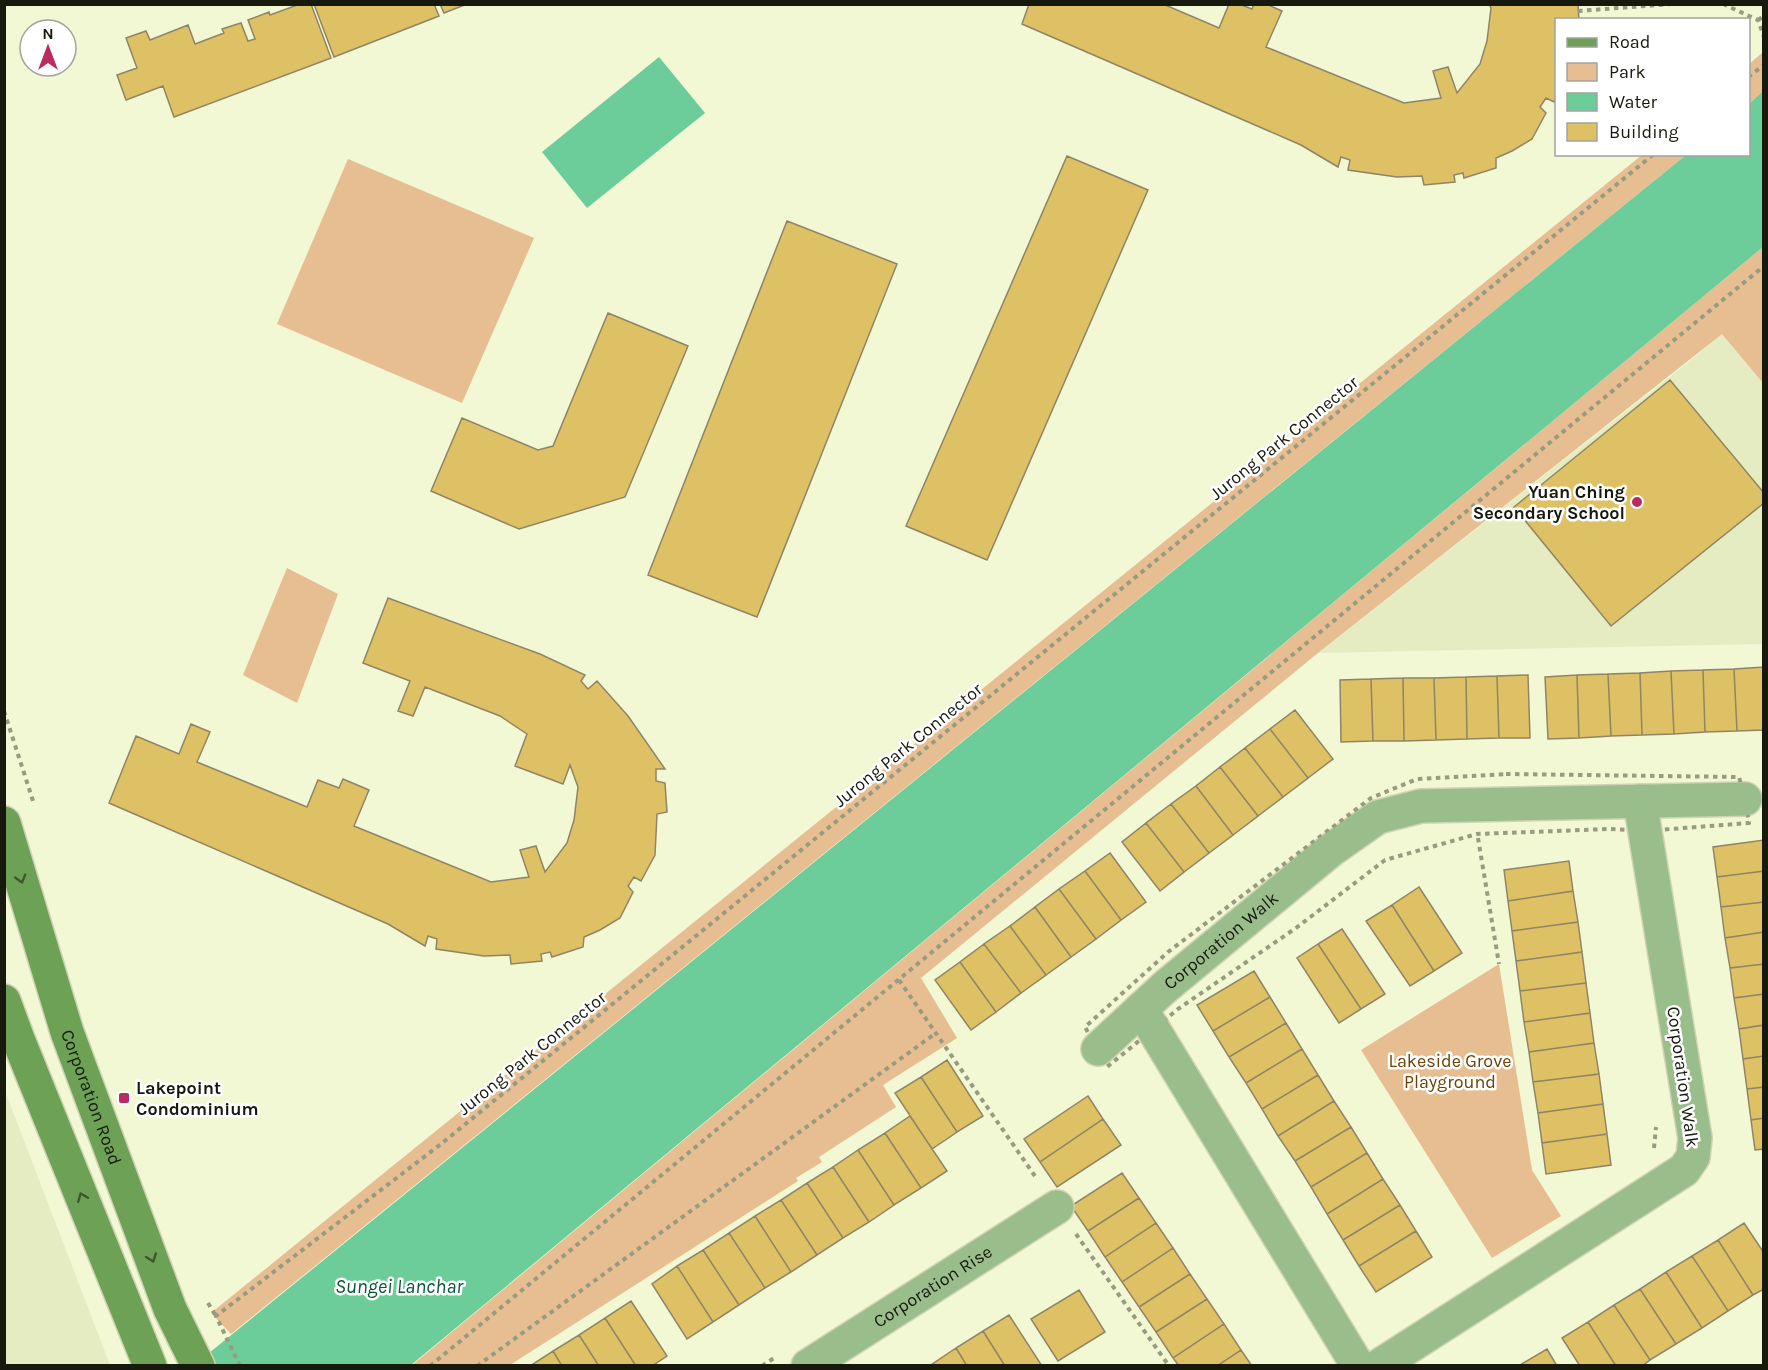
<svg xmlns="http://www.w3.org/2000/svg" width="1768" height="1370" viewBox="0 0 1768 1370" font-family="Karla,sans-serif">
<style>
.built{fill:#e6ecc1}
.green{fill:#e6be91}
.water{fill:#6ccc9a}
.building{fill:#dec165;stroke:#8f8566;stroke-width:1.5}
.lines{fill:none;stroke-linecap:round;stroke-linejoin:round}
.street-casing{stroke:#cfd3b4;stroke-width:36}
.secondary-casing{stroke:#cfd3b4;stroke-width:36}
.path{stroke:#979b81;stroke-width:4;stroke-dasharray:4.5 4.5;stroke-linecap:butt}
.street{stroke:#99bd8b;stroke-width:33}
.secondary{stroke:#6da256;stroke-width:33}
.oneway{stroke:#3e572d}
.poi-dot{fill:#b82c62;stroke:#fff;stroke-width:2}
.labels{text-anchor:middle;dominant-baseline:central;stroke-width:5;stroke-linejoin:round;paint-order:stroke}
.street-label{font-size:18px;fill:#17190c;stroke:#fff}
.poi-label{font-size:18px;font-weight:bold;fill:#17190c;stroke:#fff;text-anchor:end}
.park-label{font-size:18px;fill:#6b4305;stroke:#fff}
.water-label{font-size:20px;font-style:italic;fill:#085636;stroke:#fff}
</style>
<rect width="100%" height="100%" fill="#f2f7d4"/>
<path class="built" d="M1763,297V644L1318,653L1690,361Z
M4,1091H5L110,1365H5Z"/>
<path class="green" d="M1763,52V91L1749,104L1748,65Z
M1642,155H1686L231,1334L211,1313Z
M348,159L534,238L462,403L277,324Z
M1763,247V383L1722,334L1318,653L921,978L957,1038L883,1085L896,1107L819,1157L822,1162L796,1178L798,1181L510,1365L411,1366Z
M287,568L338,594L297,703L243,675Z
M1499,964L1532,1170L1561,1216L1492,1258L1361,1050Z"/>
<path class="water" d="M659,57L705,113L587,208L542,152Z
M1763,91V247L411,1365L193,1366L1686,155L1748,154L1749,104Z"/>
<path class="building" d="M300,4H311L331,58L174,117L163,86L126,100L117,75L137,68L126,38L146,31L150,40L188,25L195,44L224,33L222,29L241,23L248,41L255,39L248,20L269,12L270,15Z
M314,4H434L439,16L334,57Z
M440,4H467L444,13Z
M1029,4H1163L1219,28L1229,4H1239L1252,9L1254,4H1266L1282,11L1266,47L1404,103L1441,98L1433,71L1448,67L1457,93L1480,64L1487,41L1491,8L1489,4H1578L1579,20H1556V97L1554,102L1546,98L1540,107L1546,113L1532,139L1512,151L1496,158V168L1464,178L1463,173L1454,175L1455,182L1424,185L1422,176L1397,177L1348,170L1350,160L1341,157L1338,167L1301,145L1022,24Z
M1067,156L1148,190L987,560L906,526Z
M787,221L897,264L757,617L648,575Z
M608,313L688,346L625,497L519,529L431,491L462,418L538,450L553,446Z
M1670,380L1764,493V503L1611,626L1514,507Z
M388,598L540,654L585,675L581,681L588,689L597,681L628,716L665,769H656V781L665,783L667,812L657,814L655,855L641,881L634,877L628,886L633,892L620,918L600,930L584,937L583,947L552,957L550,952L541,954L542,961L511,964L510,955L484,956L436,949L437,939L428,936L425,946L388,924L109,803L136,736L179,754L191,724L210,732L197,762L307,807L318,780L339,788L343,779L369,790L354,826L491,882L529,877L520,850L536,846L545,872L567,843L574,820L578,787L570,765L563,784L515,766L527,734L500,716L425,687L413,716L398,711L410,681L363,663Z
M1764,667V730L1737,731L1734,669Z
M1734,669L1737,731L1705,732L1703,670Z
M1703,670L1705,732L1674,734L1671,671Z
M1671,671L1674,734L1642,735L1640,673Z
M1640,673L1642,735L1611,736L1608,674Z
M1608,674L1611,736L1579,738L1577,675Z
M1528,675L1530,738H1499L1497,676Z
M1577,675L1579,738L1548,739L1545,677Z
M1497,676L1499,738L1467,739L1466,677Z
M1466,677L1467,739L1436,740L1434,678Z
M1403,678L1404,741H1373L1371,679Z
M1403,678H1434L1436,740L1404,741Z
M1371,679L1373,741L1341,742L1340,680Z
M1295,710L1333,759L1308,778L1270,729Z
M1270,729L1308,778L1283,797L1245,748Z
M1245,748L1283,797L1258,816L1220,767Z
M1220,767L1258,816L1233,835L1196,786Z
M1196,786L1233,835L1209,853L1171,804Z
M1171,804L1209,853L1184,872L1146,823Z
M1146,823L1184,872L1160,891L1122,842Z
M1764,840V871L1717,877L1713,847Z
M1110,853L1146,902L1121,920L1085,871Z
M1569,861L1573,891L1508,901L1504,870Z
M1085,871L1121,920L1096,939L1059,889Z
M1764,871V902L1721,907L1717,877Z
M1419,887L1462,953L1434,971L1392,905Z
M1059,889L1096,939L1071,957L1035,907Z
M1573,891L1578,922L1512,931L1508,901Z
M1764,902V932L1725,938L1721,907Z
M1392,905L1434,971L1410,986L1366,921Z
M1035,907L1071,957L1046,975L1010,926Z
M1578,922L1582,952L1516,961L1512,931Z
M1010,926L1046,975L1021,993L984,944Z
M1342,929L1385,994L1361,1009L1318,944Z
M1764,932V964L1730,968L1725,938Z
M984,944L1021,993L996,1012L960,962Z
M1318,944L1361,1009L1339,1023L1297,958Z
M1582,952L1586,983L1520,991L1516,961Z
M960,962L996,1012L971,1030L935,980Z
M1764,964V994L1734,998L1730,968Z
M1254,971L1270,997L1213,1031L1197,1005Z
M1586,983L1590,1013L1524,1022L1520,991Z
M1764,994V1025L1739,1029L1734,998Z
M1270,997L1286,1023L1229,1057L1213,1031Z
M1590,1013L1594,1043L1529,1052L1524,1022Z
M1286,1023L1302,1049L1246,1083L1229,1057Z
M1764,1025V1056L1743,1059L1739,1029Z
M1594,1043L1599,1074L1533,1082L1529,1052Z
M1302,1049L1318,1075L1262,1109L1246,1083Z
M1764,1056V1087L1747,1089L1743,1059Z
M947,1060L983,1116L957,1132L921,1077Z
M1599,1074L1603,1104L1538,1113L1533,1082Z
M1318,1075L1334,1101L1278,1136L1262,1109Z
M921,1077L957,1132L932,1149L895,1093Z
M1764,1087V1118L1751,1120L1747,1089Z
M1088,1096L1103,1119L1040,1162L1024,1139Z
M1334,1101L1351,1127L1295,1161L1278,1136Z
M1603,1104L1607,1134L1542,1143L1538,1113Z
M910,1116L947,1171L921,1188L885,1133Z
M1764,1118V1149L1755,1150L1751,1120Z
M1103,1119L1121,1145L1057,1187L1040,1162Z
M1351,1127L1367,1153L1311,1187L1295,1161Z
M885,1133L921,1188L894,1205L858,1150Z
M1607,1134L1611,1165L1546,1174L1542,1143Z
M858,1150L894,1205L869,1222L833,1167Z
M1367,1153L1383,1179L1327,1214L1311,1187Z
M833,1167L869,1222L843,1238L807,1183Z
M1122,1173L1139,1198L1088,1231L1071,1206Z
M1383,1179L1400,1205L1343,1240L1327,1214Z
M807,1183L843,1238L817,1255L781,1200Z
M1139,1198L1156,1223L1105,1257L1088,1231Z
M781,1200L817,1255L791,1272L755,1216Z
M1400,1205L1416,1231L1359,1266L1343,1240Z
M755,1216L791,1272L765,1288L729,1233Z
M1156,1223L1173,1248L1122,1282L1105,1257Z
M1744,1223L1764,1253V1289L1753,1295L1718,1240Z
M1416,1231L1432,1257L1376,1292L1359,1266Z
M729,1233L765,1288L739,1305L703,1250Z
M1718,1240L1753,1295L1728,1311L1692,1256Z
M1173,1248L1190,1274L1139,1307L1122,1282Z
M703,1250L739,1305L713,1322L677,1266Z
M1692,1256L1728,1311L1702,1328L1666,1272Z
M677,1266L713,1322L687,1339L652,1284Z
M1666,1272L1702,1328L1676,1344L1640,1289Z
M1190,1274L1207,1299L1156,1332L1139,1307Z
M1640,1289L1676,1344L1650,1360L1614,1305Z
M1079,1290L1105,1332L1058,1361L1031,1319Z
M1207,1299L1224,1324L1173,1358L1156,1332Z
M631,1301L667,1356L652,1366H636L605,1318Z
M1614,1305L1650,1360L1642,1366H1616L1588,1322Z
M1009,1315L1042,1366H1005L983,1331Z
M605,1318L636,1366H599L579,1335Z
M1588,1322L1616,1366H1580L1562,1338Z
M1224,1324L1241,1350L1217,1366H1179L1173,1358Z
M983,1331L1005,1366H967L956,1348Z
M579,1335L599,1366H562L553,1351Z
M956,1348L967,1366H931V1365Z
M1547,1349L1557,1366L1520,1365Z
M1241,1350L1252,1366H1217Z
M553,1351L562,1366H530Z"/>
<g class="lines">
<defs>
<g id="street">
<path d="M1141,1009L1358,1366"/>
<path id="s1" d="M1098,1049L1165,987L1331,850L1378,817L1421,806L1745,799"/>
<path id="s2" d="M808,1366L1057,1207"/>
<path d="M1379,1366L1684,1170L1693,1157L1695,1138L1640,801"/>
</g>
<g id="secondary">
<path id="s3" d="M4,823L67,1032L170,1309L198,1366"/>
<path d="M4,1001L18,1039L150,1366"/>
</g>
</defs>
<use href="#street" class="street-casing"/>
<use href="#secondary" class="secondary-casing"/>
<path class="path" d="M1723,4L1758,20L1764,37
M1578,11L1672,4
M1758,20L1764,16
M1748,77L1764,65
M4,711L34,804
M1506,774L1739,777L1745,799L1749,823L1645,831L1609,829L1477,834L1385,860L1296,928L1178,1009L1107,1067L1085,1027L1168,952L1371,798L1417,779Z
M1478,838L1499,964
M899,980L1037,1179
M1654,1148L1656,1127
M1076,1234L1169,1366
M208,1303L216,1316
M240,1366L216,1316L441,1144L1654,154
M430,1366L1764,266
M477,1366L936,1033
M762,1366L777,1356"/>
<use href="#street" class="street"/>
<use href="#secondary" class="secondary"/>
</g>
<defs><path id="oneway-chevron" d="M-2-3.5L2.5 0L-2 3.5" fill="none" stroke-width="1.6" stroke-linecap="round" stroke-linejoin="round" transform="scale(1.5)"/></defs>
<g class="oneway">
<use href="#oneway-chevron" transform="translate(21 879) rotate(74)"/>
<use href="#oneway-chevron" transform="translate(82 1197) rotate(-112)"/>
<use href="#oneway-chevron" transform="translate(152 1258) rotate(70)"/>
</g>
<g class="poi-dot">
<circle cx="1637" cy="502" r="6"/>
<rect x="118" y="1092" width="12" height="12" rx="3"/>
</g>
<g class="labels">
<g class="street-label">
<text transform="translate(1284 438) rotate(-39)">Jurong Park Connector</text>
<text transform="translate(908 745) rotate(-39)">Jurong Park Connector</text>
<text stroke="none"><textPath href="#s1" startOffset="164">Corporation Walk</textPath></text>
<text transform="translate(532 1053) rotate(-39)">Jurong Park Connector</text>
<text transform="translate(1683 1077) rotate(82)">Corporation Walk</text>
<text stroke="none"><textPath href="#s3" startOffset="288">Corporation Road</textPath></text>
<text stroke="none"><textPath href="#s2" startOffset="148">Corporation Rise</textPath></text>
</g>
<g class="poi-label">
<text x="1625" y="492">Yuan Ching<tspan x="1625" dy="21">Secondary School</tspan></text>
<text x="136" y="1088" text-anchor="start">Lakepoint<tspan x="136" dy="21">Condominium</tspan></text>
</g>
<g class="park-label">
<text x="1450" y="1061">Lakeside Grove<tspan x="1450" dy="21">Playground</tspan></text>
</g>
<g class="water-label">
<text x="399" y="1286">Sungei Lanchar</text>
</g>
</g>
<rect width="1768" height="1370" fill="none" stroke="#17190c" stroke-width="12"/>
<rect x="1555" y="18" width="195" height="138" fill="#ffffff" stroke="#a2a39e" stroke-width="1.5"/>
<rect x="1567" y="38" width="30" height="9" fill="#6da256" stroke="#a2a39e" stroke-width="1.5"/>
<text x="1609" y="48" font-size="18" fill="#17190c">Road</text>
<rect x="1567" y="63" width="30" height="18" fill="#e6be91" stroke="#a2a39e" stroke-width="1.5"/>
<text x="1609" y="78" font-size="18" fill="#17190c">Park</text>
<rect x="1567" y="93" width="30" height="18" fill="#6ccc9a" stroke="#a2a39e" stroke-width="1.5"/>
<text x="1609" y="108" font-size="18" fill="#17190c">Water</text>
<rect x="1567" y="123" width="30" height="18" fill="#dec165" stroke="#a2a39e" stroke-width="1.5"/>
<text x="1609" y="138" font-size="18" fill="#17190c">Building</text>
<g transform="translate(48 48)"><circle r="28" fill="#ffffff" stroke="#a2a39e" stroke-width="1.5"/>
<path d="M0-4.5L10 22L0 15L-10 22Z" fill="#b82c62"/>
<text y="-9" font-size="16" font-weight="bold" text-anchor="middle" fill="#17190c">N</text>
</g>
</svg>
